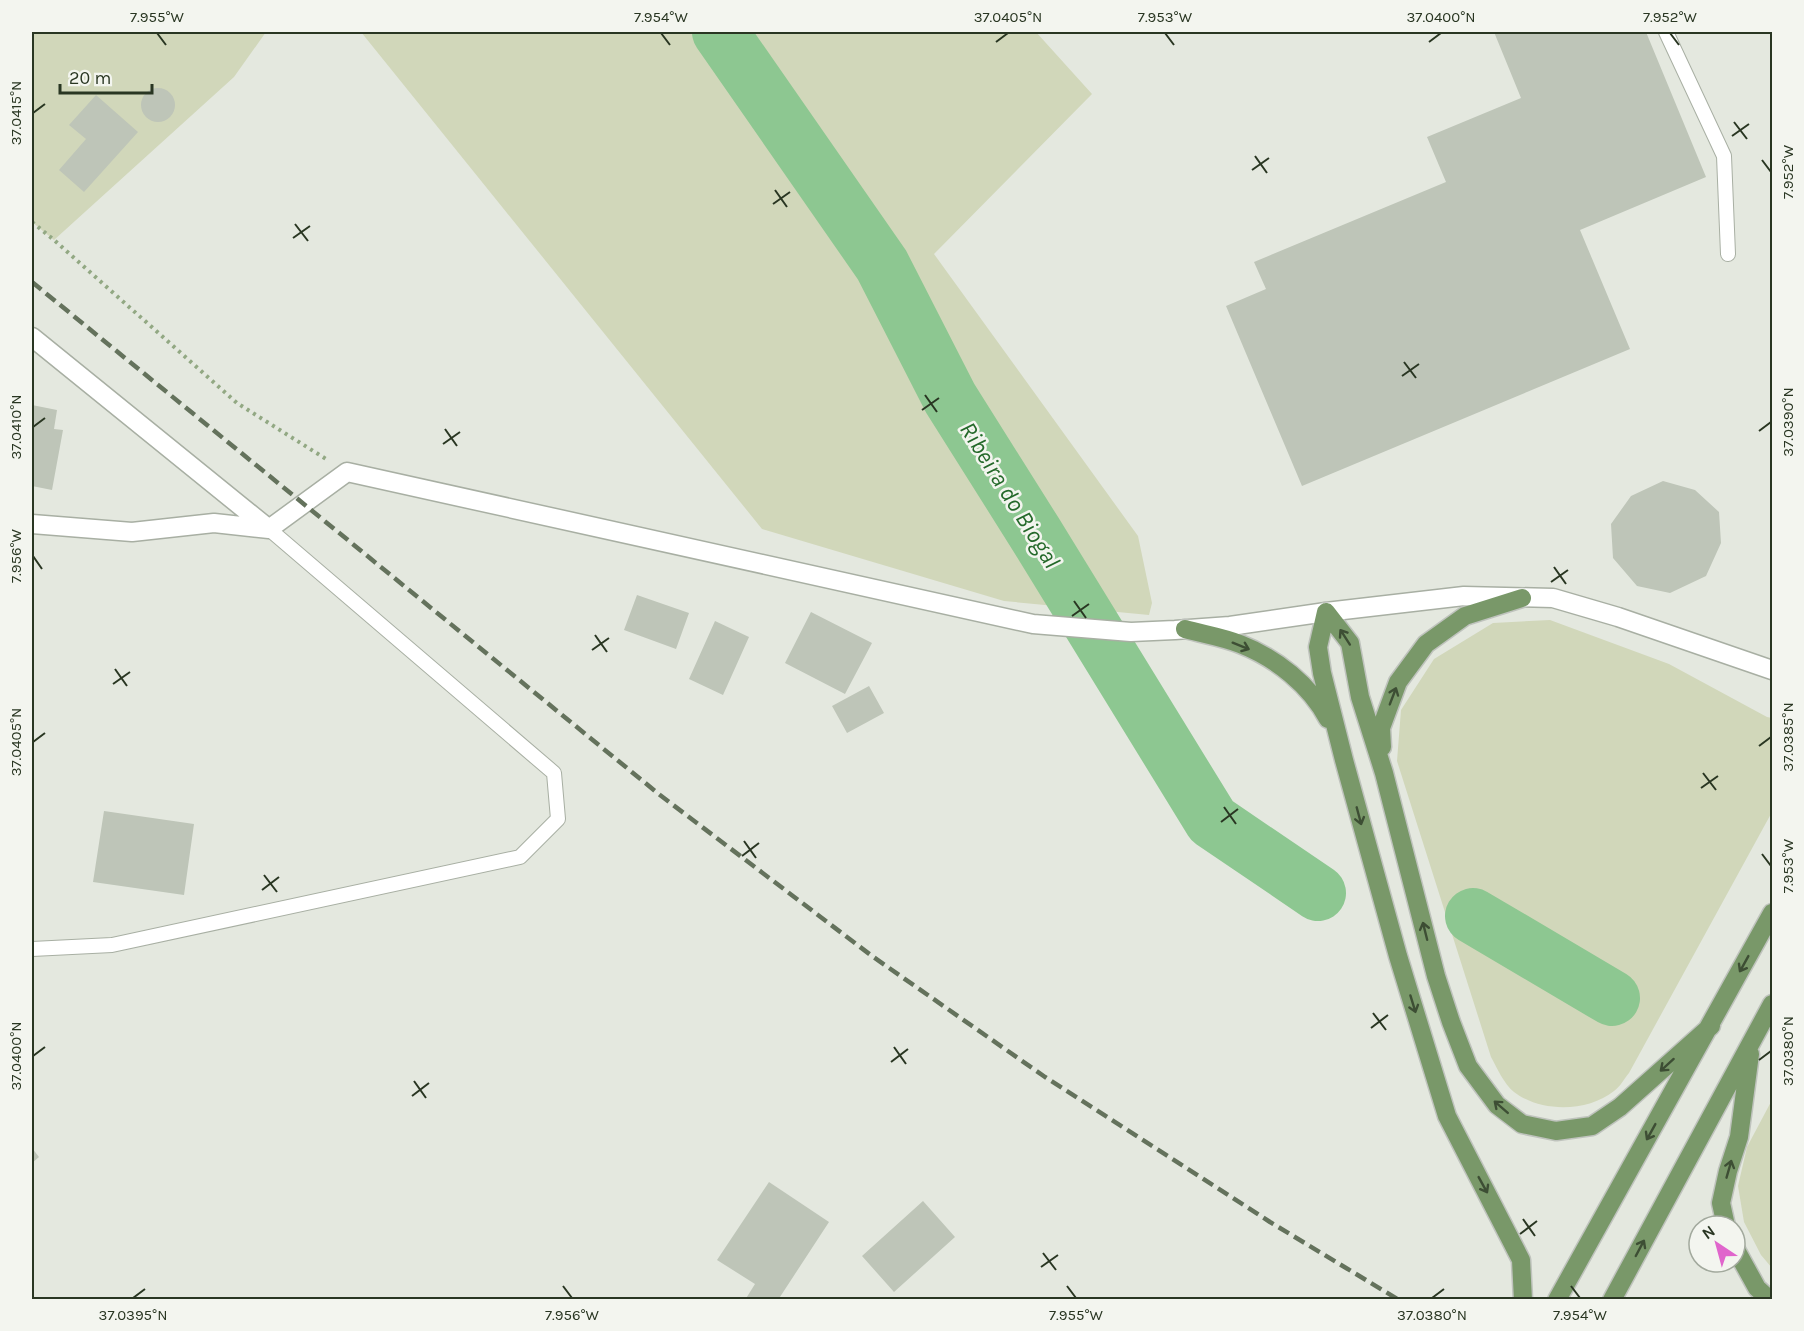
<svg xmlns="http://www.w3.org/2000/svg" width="1804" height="1331" viewBox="0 0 1804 1331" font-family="Karla,sans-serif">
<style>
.green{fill:#d1d7ba}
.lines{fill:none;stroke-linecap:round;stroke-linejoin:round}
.river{stroke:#8dc791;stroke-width:56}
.building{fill:#bec5b8}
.lane-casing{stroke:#a8afa3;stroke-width:16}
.street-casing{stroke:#a8afa3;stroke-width:21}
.primary-casing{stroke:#bfc3bd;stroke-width:21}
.path{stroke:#92a883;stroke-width:4;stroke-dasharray:3 4.5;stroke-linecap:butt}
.lane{stroke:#fff;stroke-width:14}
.street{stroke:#fff;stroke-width:18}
.primary{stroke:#799869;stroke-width:18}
.rail{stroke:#64725c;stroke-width:4.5;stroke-dasharray:12 6;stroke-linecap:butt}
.oneway{stroke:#3d4e34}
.ticks{fill:none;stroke:#293622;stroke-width:2}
.labels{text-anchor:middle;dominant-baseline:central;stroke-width:5;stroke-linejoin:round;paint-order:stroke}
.water-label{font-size:24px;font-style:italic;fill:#24692a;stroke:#f3f5ef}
.neatline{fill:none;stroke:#293622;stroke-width:2}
.ticks-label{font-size:15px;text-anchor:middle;fill:#293622}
</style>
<rect width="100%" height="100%" fill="#e4e8df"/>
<path class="green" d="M32,32H266L234,77L54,240L32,222Z
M361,32H1036L1092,94L934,254L1138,536L1152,603L1149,615L1004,601L762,529Z
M1550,620L1669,664L1767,717L1772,718V812L1629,1073C1624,1079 1620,1087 1614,1091C1588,1112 1541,1113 1514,1092C1504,1084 1497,1068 1491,1057L1397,761L1401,710L1434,659L1493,623Z
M1772,1100V1268L1761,1255L1744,1222L1738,1186L1747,1147Z"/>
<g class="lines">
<path class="river" d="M720,32L882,265L950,398L1035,533L1212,821L1318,893
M1473,916L1612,998"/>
</g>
<path class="building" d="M1494,32H1646L1706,177L1580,230L1630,349L1302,486L1226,306L1266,289L1254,262L1446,182L1427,137L1521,98Z
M141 105a17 17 0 1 1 34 0a17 17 0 1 1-34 0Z
M96,95L138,132L84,192L59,170L86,139L69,125Z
M32,405L57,410L54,429L63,430L52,490L32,486Z
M1663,481L1695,490L1719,512L1721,543L1706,576L1670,593L1637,586L1613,558L1611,524L1631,496Z
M637,595L689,613L676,649L624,630Z
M811,612L872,643L845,694L785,663Z
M715,621L749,637L723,695L689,679Z
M869,686L884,713L847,733L832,706Z
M104,811L194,824L184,895L93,882Z
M32,1148L39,1157L32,1163Z
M769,1182L829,1222L778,1300H745L755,1284L717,1260Z
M923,1201L955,1237L894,1292L862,1256Z"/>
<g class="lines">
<defs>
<path id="lane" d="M1666,32L1724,156L1728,254
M32,949L112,945L520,857L558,819L554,773L269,529"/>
<path id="street" d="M32,337L269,529
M32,524L132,532L214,523L269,529
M269,529L347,472L1033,624L1131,632L1175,630L1230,626L1326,612L1464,596L1553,598L1618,617L1772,670"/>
<path id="primary" d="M1326,612L1350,643L1360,697L1384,773L1436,976L1451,1022L1468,1066L1497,1105L1522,1124L1556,1131L1592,1126L1620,1107L1711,1026
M1326,612L1318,647L1322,673L1344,760L1398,956L1447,1116L1521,1260L1523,1300
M1185,629C1203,634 1223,637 1240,644C1276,658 1310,685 1328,719
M1382,747L1381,728L1398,682L1426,644L1465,616L1522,598
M1726,1226L1721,1203L1728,1171L1739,1137L1750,1054
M1735,1248L1757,1288L1770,1300
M1557,1300L1772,913
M1612,1300L1772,1004"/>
</defs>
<use href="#lane" class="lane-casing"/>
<use href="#street" class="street-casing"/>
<use href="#primary" class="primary-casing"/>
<path class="path" d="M32,222L54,240L237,403L326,459"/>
<use href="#lane" class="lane"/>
<use href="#street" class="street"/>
<use href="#primary" class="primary"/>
<path class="rail" d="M32,282L660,795L872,956L1045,1077L1270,1222L1399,1300"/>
</g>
<defs><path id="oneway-shaft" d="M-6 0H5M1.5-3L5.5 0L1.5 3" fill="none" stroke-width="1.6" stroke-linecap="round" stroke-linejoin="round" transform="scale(1.5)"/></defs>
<g class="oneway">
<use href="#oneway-shaft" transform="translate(1345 637) rotate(-123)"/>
<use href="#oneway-shaft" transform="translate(1241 646) rotate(22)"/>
<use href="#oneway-shaft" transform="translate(1393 696) rotate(-69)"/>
<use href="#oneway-shaft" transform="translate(1359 816) rotate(75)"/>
<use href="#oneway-shaft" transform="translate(1425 931) rotate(-104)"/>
<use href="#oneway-shaft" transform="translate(1744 964) rotate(119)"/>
<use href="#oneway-shaft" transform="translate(1413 1004) rotate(73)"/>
<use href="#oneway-shaft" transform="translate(1667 1065) rotate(138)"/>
<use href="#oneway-shaft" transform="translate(1501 1107) rotate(-139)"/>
<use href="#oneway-shaft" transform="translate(1651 1132) rotate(119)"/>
<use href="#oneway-shaft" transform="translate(1729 1169) rotate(-74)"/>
<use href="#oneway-shaft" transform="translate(1483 1185) rotate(61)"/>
<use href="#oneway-shaft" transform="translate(1640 1248) rotate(-62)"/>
</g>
<path class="ticks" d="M157,33L166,45M661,33L670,45M1165,33L1174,45M1670,33L1679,45M996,42L1008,33M1429,42L1441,33M33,113L45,104M1734,122L1747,139M1732,136L1749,124M1255,156L1267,173M1762,160L1771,172M1252,170L1269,158M775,190L787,207M773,204L790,192M295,224L308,241M293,238L310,226M1404,362L1416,378M1402,376L1419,364M925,395L937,412M922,410L939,398M33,427L45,418M445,429L457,446M1759,431L1771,422M443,444L460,432M33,556L42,569M1554,567L1566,584M1551,582L1568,570M1074,601L1086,618M1072,616L1089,604M595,635L607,652M592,650L609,638M115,669L127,686M113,684L130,672M33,742L45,733M1759,746L1771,737M1703,773L1716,790M1701,788L1718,776M1224,807L1236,824M1221,822L1238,809M744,841L756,858M1762,854L1771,866M742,856L759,843M264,875L277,892M262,890L279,877M1373,1013L1386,1030M1371,1028L1388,1015M894,1047L906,1064M33,1056L45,1047M1759,1060L1771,1051M891,1062L908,1049M414,1081L426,1098M412,1096L429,1083M1523,1219L1535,1236M1520,1234L1537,1221M1043,1253L1056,1270M1041,1267L1058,1255M563,1286L572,1298M1067,1286L1076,1298M1571,1286L1580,1298M133,1298L145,1289M1432,1298L1444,1289"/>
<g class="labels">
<g class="water-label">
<text transform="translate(1010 495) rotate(58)">Ribeira do Biogal</text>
</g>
</g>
<rect width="1804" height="1331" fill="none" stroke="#f3f5ef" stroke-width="66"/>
<g transform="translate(1717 1244) rotate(324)"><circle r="28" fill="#f3f5ef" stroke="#a2a99d" stroke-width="1.5"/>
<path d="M0-4.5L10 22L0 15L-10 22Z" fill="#e065cc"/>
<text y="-9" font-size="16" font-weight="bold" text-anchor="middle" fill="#293622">N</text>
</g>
<path d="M60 84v9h92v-9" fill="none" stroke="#293622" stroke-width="3"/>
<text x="69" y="84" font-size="18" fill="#293622" stroke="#f3f5ef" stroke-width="4.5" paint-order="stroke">20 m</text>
<rect x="33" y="33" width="1738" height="1265" class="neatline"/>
<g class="ticks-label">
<text x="157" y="22">7.955°W</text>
<text x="661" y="22">7.954°W</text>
<text x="1008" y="22">37.0405°N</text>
<text x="1165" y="22">7.953°W</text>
<text x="1441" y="22">37.0400°N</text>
<text x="1670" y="22">7.952°W</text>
<text transform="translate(16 113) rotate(-90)" y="5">37.0415°N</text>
<text transform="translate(1788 172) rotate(-90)" y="5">7.952°W</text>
<text transform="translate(1788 422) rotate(-90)" y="5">37.0390°N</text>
<text transform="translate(16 427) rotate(-90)" y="5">37.0410°N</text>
<text transform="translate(16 556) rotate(-90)" y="5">7.956°W</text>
<text transform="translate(1788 737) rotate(-90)" y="5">37.0385°N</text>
<text transform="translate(16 742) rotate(-90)" y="5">37.0405°N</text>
<text transform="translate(1788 866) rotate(-90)" y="5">7.953°W</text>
<text transform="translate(1788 1051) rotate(-90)" y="5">37.0380°N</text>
<text transform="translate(16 1056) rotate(-90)" y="5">37.0400°N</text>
<text x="133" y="1320">37.0395°N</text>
<text x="572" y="1320">7.956°W</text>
<text x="1076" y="1320">7.955°W</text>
<text x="1432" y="1320">37.0380°N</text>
<text x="1580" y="1320">7.954°W</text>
</g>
</svg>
